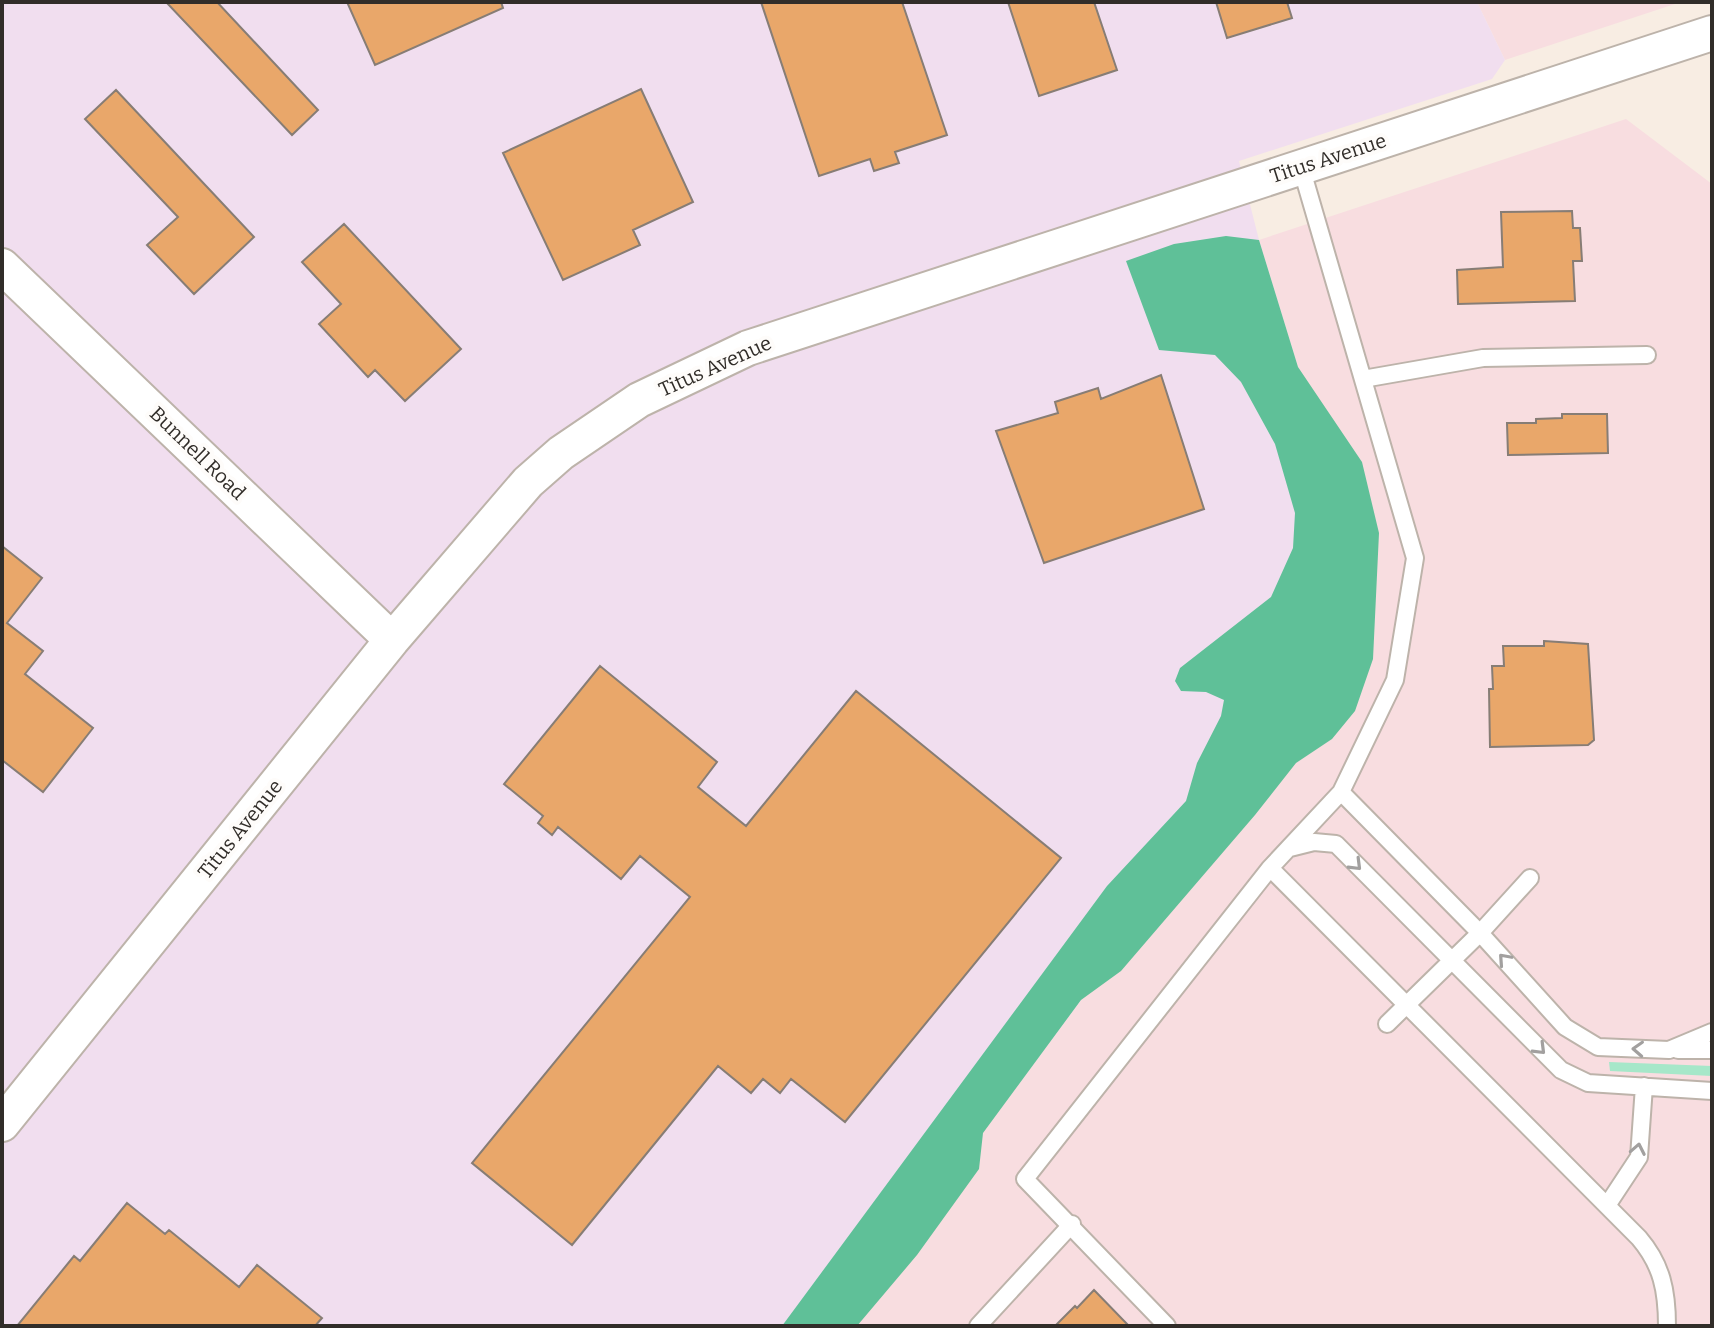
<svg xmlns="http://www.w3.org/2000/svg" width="1714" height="1328" viewBox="0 0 1714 1328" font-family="Bitter,serif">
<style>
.commercial{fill:#f8dde0}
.industrial{fill:#f1deef}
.green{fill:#a6e7c9}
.forest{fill:#5fc098}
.building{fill:#e9a76a;stroke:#877d75;stroke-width:2}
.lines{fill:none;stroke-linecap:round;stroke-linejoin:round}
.service-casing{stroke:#bdb3aa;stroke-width:20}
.minor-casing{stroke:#bdb3aa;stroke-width:38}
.service{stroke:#fff;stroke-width:16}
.minor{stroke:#fff;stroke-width:34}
.oneway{stroke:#a2a09f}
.labels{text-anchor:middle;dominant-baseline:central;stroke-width:8;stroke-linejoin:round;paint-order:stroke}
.street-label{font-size:20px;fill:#312d29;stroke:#fefcfa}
</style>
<rect width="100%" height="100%" fill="#f8ede3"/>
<path class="commercial" d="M1477,2H1681L1505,60Z
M1626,119L1712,184V1326H827L949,1178L1252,770L1347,527L1259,240Z"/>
<path class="industrial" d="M2,2H1477L1505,60L1492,79L1239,161L1259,240L1347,527L1252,770L949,1178L827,1326H2Z"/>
<path class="green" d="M1609,1062L1712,1066V1076L1610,1071Z"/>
<path class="forest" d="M1226,236L1259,240L1298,367L1362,462L1379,533L1373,659L1355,711L1332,739L1296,763L1255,815L1121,971L1081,1000L983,1133L979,1169L917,1255L857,1326H782L1107,886L1186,801L1197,763L1221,716L1224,700L1206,692L1181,691L1175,681L1180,668L1271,597L1293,548L1295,513L1275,444L1241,382L1215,355L1159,350L1126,261L1174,244Z"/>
<path class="building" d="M166,2H217L318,110L292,135Z
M347,2H501L503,8L375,65Z
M761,2H902L947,135L895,152L899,163L874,171L870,159L819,176Z
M1008,2H1094L1117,70L1039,96Z
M1216,2H1287L1292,18L1227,38Z
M641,89L693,202L633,230L640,245L563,280L503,153Z
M116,90L254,237L194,294L147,245L178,217L85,119Z
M1572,211L1573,228H1580L1582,261H1573L1575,301L1458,304L1457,270L1503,267L1501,212Z
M344,224L461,349L405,401L375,370L368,377L319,324L341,304L302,262Z
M1161,375L1204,509L1044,563L996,431L1058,413L1055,402L1098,388L1101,399Z
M1562,414H1607L1608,453L1508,455L1507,423H1536V419L1562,418Z
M2,546L42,578L7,623L43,651L25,674L93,728L43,792L2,760Z
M1544,641L1588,644L1594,740L1588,745L1490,747L1489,689H1493L1492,666H1504L1503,646H1544Z
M600,666L717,762L698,787L746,826L856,691L1061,858L845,1122L791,1079L780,1093L763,1079L751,1093L718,1066L572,1245L472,1163L690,897L640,856L621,879L558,827L552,835L538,823L543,816L504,784Z
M127,1203L165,1234L169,1230L239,1287L257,1265L322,1318L315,1326H17L74,1256L80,1261Z
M1094,1290L1129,1326H1055L1075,1306L1077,1308Z"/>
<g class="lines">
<defs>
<path id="service" d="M1363,379L1483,358L1647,355
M1341,792L1480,933L1565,1027L1598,1047L1669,1050L1712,1032
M1290,848L1314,842L1336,844L1561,1070L1588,1083L1712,1091
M1270,868L1639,1238C1662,1265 1667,1291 1667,1326
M1387,1024L1480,933L1530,878
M1678,1050H1712
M1608,1204L1639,1157L1644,1086
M978,1326L1072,1224
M1167,1326L1025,1179L1270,868L1341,792L1395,680L1415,558L1301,167"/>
<path id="minor" d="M2,266L392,640
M2,1124L392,640L528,482L561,453L639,400L748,348L1712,33"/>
</defs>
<use href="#service" class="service-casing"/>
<use href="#minor" class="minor-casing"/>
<use href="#service" class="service"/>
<use href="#minor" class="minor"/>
</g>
<defs><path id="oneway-chevron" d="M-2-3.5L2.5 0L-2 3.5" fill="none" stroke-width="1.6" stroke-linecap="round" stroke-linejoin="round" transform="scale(2)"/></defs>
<g class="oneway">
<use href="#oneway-chevron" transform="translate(1356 865) rotate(45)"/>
<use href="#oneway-chevron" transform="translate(1504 959) rotate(-132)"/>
<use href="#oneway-chevron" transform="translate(1540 1049) rotate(45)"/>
<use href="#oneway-chevron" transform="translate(1638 1049) rotate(-177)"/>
<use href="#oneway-chevron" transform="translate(1638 1149) rotate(-79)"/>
</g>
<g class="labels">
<g class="street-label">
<text transform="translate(1328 158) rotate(-18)">Titus Avenue</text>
<text transform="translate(715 366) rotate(-24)">Titus Avenue</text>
<text transform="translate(198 453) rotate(44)">Bunnell Road</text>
<text transform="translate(240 829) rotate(-51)">Titus Avenue</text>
</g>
</g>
<rect width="1714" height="1328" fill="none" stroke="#312d29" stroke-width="8"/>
</svg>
